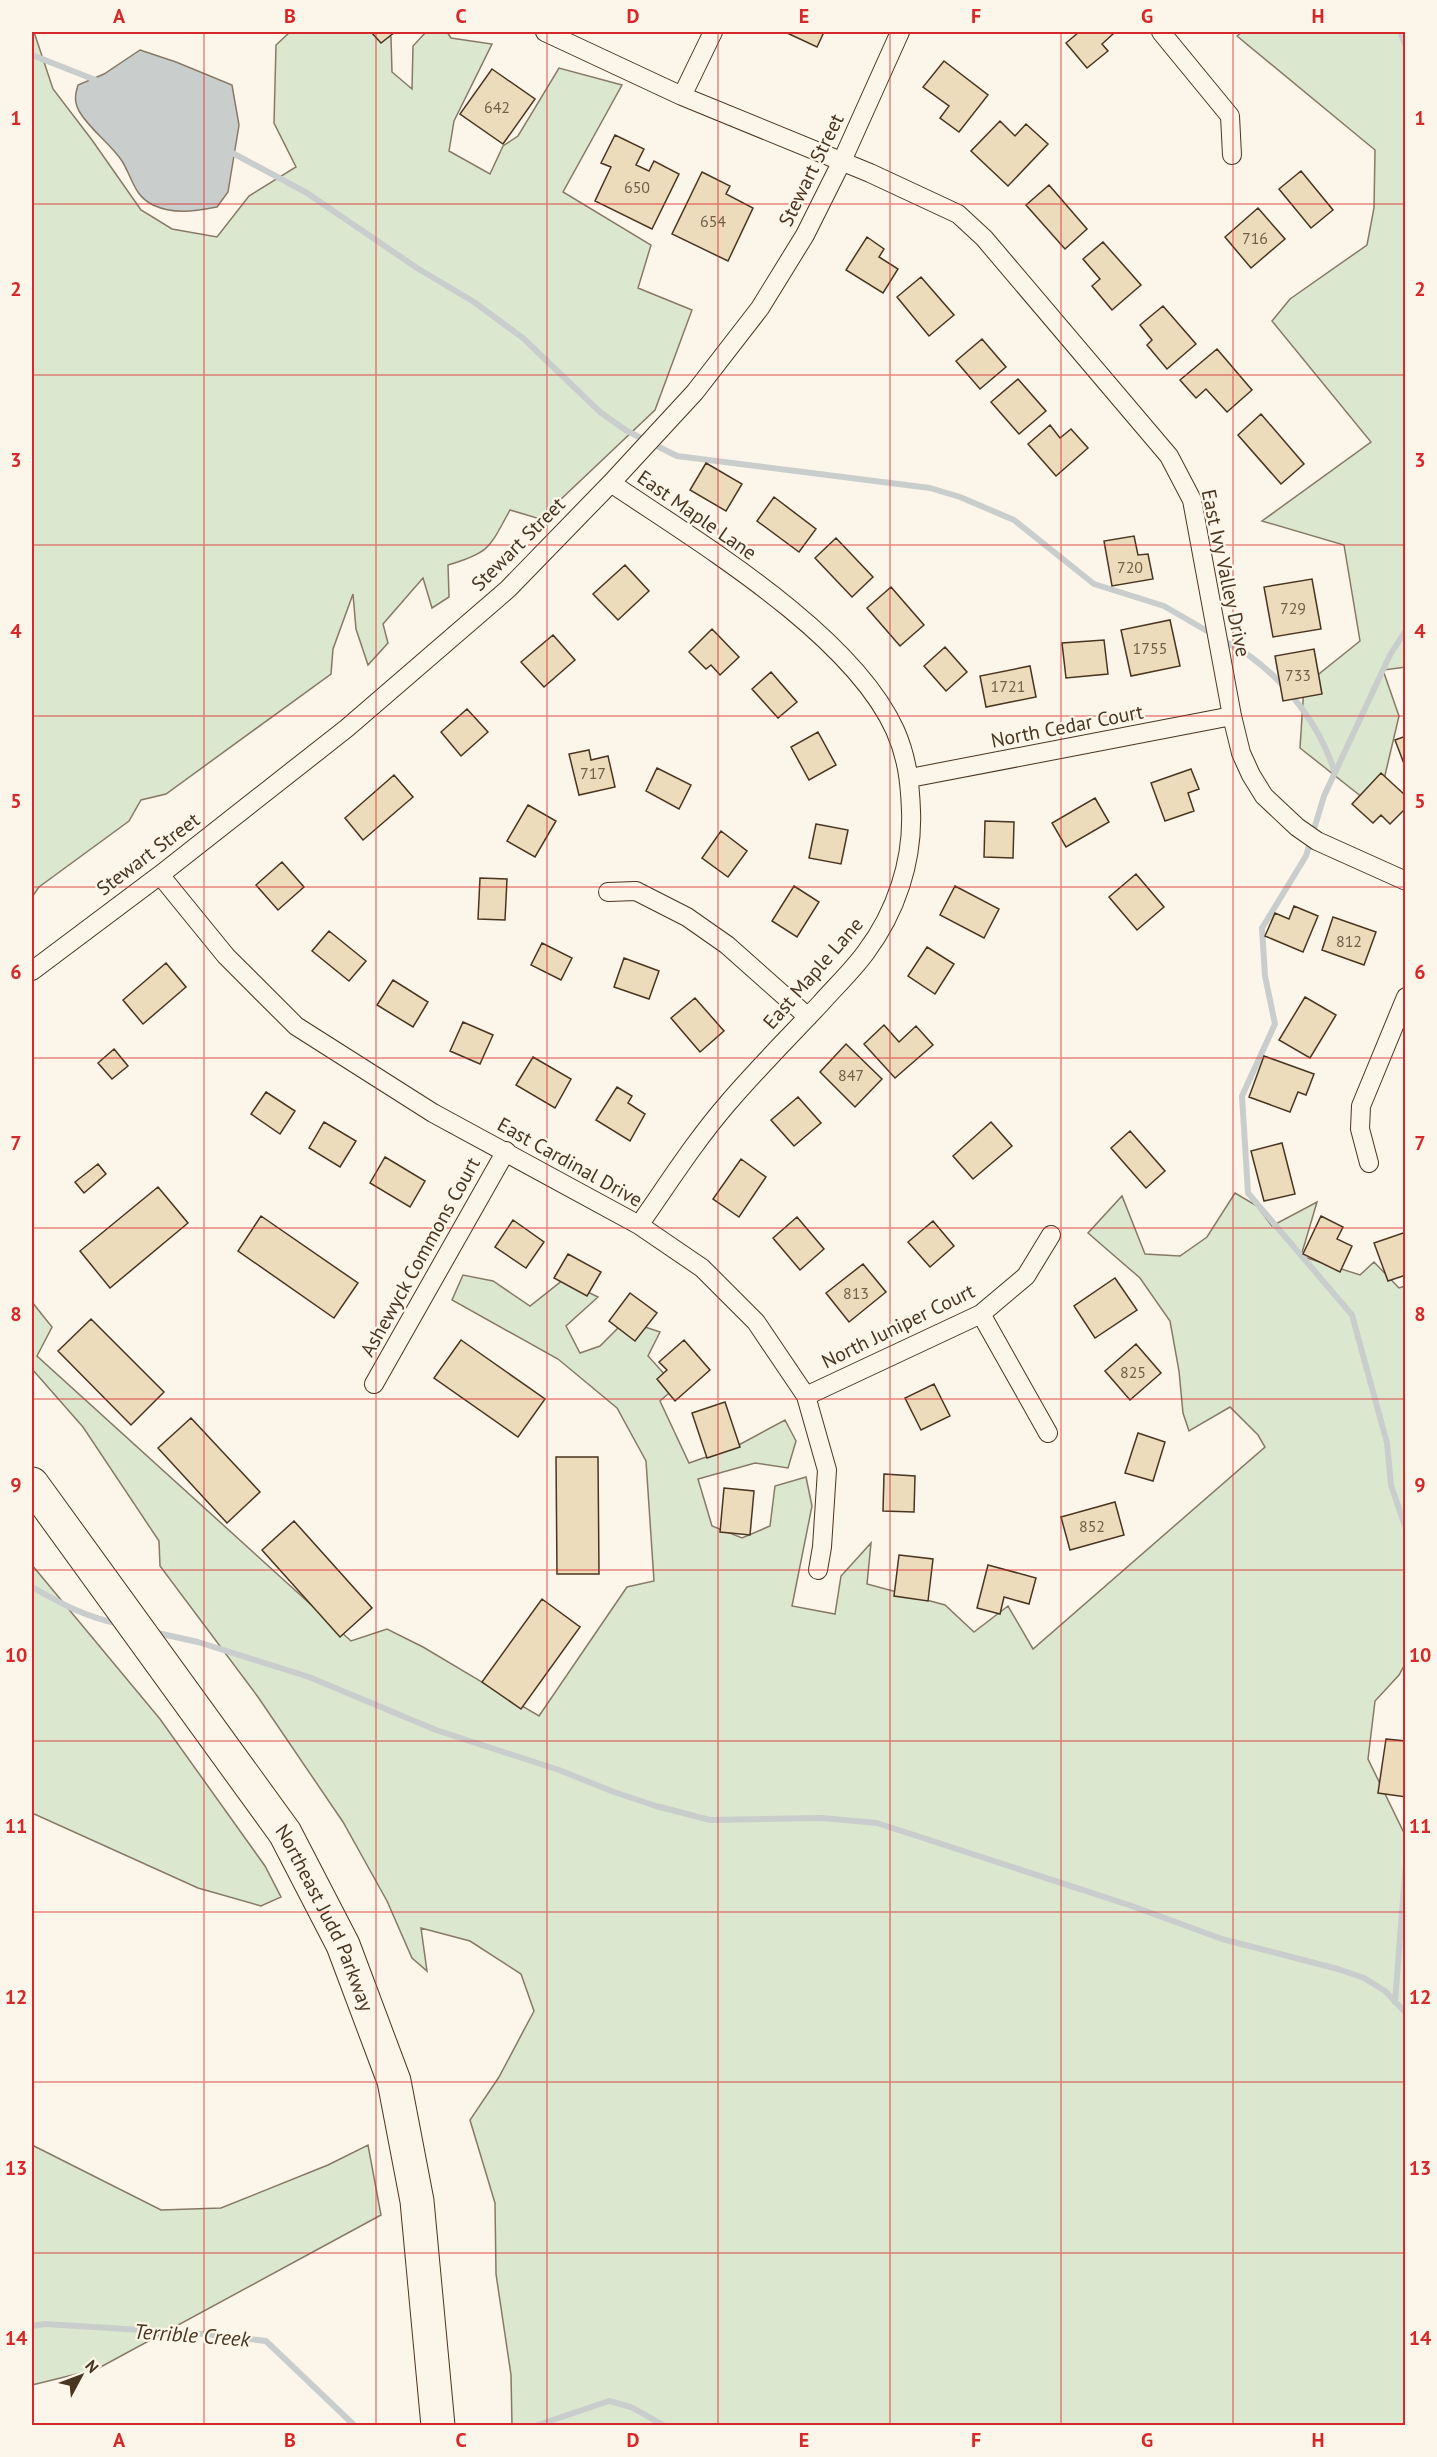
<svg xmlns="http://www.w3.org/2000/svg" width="1437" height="2457" viewBox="0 0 1437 2457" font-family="'PT Sans',sans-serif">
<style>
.green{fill:#dce7d0;stroke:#887966;stroke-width:1.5}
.water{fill:#c9cecd;stroke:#887966;stroke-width:1.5}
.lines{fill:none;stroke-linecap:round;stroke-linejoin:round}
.stream{stroke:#c9cecd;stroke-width:6}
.building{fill:#ecdcbc;stroke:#4a3520;stroke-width:1.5}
.street-casing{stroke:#4a3520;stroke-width:20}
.highway-casing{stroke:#4a3520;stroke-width:35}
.street{stroke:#fbf6e9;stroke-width:18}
.highway{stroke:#fbf6e9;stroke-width:33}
.grid{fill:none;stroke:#d62828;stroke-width:1.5;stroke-opacity:0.55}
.labels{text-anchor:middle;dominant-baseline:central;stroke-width:4.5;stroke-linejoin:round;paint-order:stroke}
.number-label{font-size:16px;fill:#725f47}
.street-label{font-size:20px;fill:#4a3520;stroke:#fbf6e9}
.water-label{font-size:21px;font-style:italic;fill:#4a3520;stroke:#fbf6e9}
.neatline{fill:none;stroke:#d62828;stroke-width:2}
.grid-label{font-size:20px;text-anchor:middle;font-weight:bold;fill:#d62828}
</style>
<rect width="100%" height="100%" fill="#fbf6e9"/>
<path class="green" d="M32,32H34L53,89L92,140L141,210L172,229L217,237L249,196L296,167L274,123L276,45L290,32H369L391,37L392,72L412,89L413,46L426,32H447L451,38L492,44L454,121L449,151L490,174L503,146L518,136L559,68L622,85L563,192L651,245L638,288L692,310L655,410L540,519L510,510C489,548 491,552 448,565L449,597L432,608L423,578L383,624L388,643L368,665L356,629L353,594L333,649L331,674L166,794L141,800L129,821L39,887L32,897Z
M1242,32H1405L1406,667L1383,670L1399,716L1377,809L1300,748L1304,686L1360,641L1344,545L1262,521L1371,442L1272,321L1290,299L1367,245L1374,208L1375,150L1237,36Z
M1235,1193L1257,1206L1272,1226L1317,1202L1301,1256L1360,1275L1374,1262L1399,1288L1405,1286V1664L1399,1675L1375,1701L1368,1759L1405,1835V2425H512L511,2375L496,2274L495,2203L470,2120L499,2077L534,2011L521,1974L470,1941L421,1928L427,1971L412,1958L387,1901L343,1822L258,1697L160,1566L159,1541L83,1427L32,1369V1302L52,1327L37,1356L351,1641L387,1629L423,1647L539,1716L627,1587L654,1581L646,1461L617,1408L558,1359L452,1300L463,1275L493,1281L530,1306L563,1280L598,1297L566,1326L580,1353L600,1346L621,1325H639L660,1332L648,1356L676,1387L660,1401L689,1463L735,1447L785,1420L796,1441L788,1468L755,1463L698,1479L712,1526L742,1538L770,1526L775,1486L806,1477L812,1506L792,1606L835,1614L841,1576L871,1543L867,1584L945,1605L974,1632L1008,1606L1033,1649L1265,1447L1258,1435L1230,1407L1189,1431L1183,1413L1179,1371L1170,1321L1140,1278L1088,1233L1122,1196L1145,1254L1180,1256L1207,1237Z
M32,1565L160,1719L265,1866L281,1897L261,1906L198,1888L32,1813Z
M32,2145L161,2210L221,2208L328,2165L368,2145L381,2215L97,2369L32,2385Z"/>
<path class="water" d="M140,50L176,62L232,85L239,125L228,192L217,207C195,211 175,215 153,205C134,196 132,177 122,161C110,143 90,130 79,111C74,101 75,95 78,85L104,74Z"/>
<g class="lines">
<path class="stream" d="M1400,32L1406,47
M32,55L98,81
M229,151L307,193L417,268L474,302L523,338L600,412L627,431L677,456L930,488L960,497L1014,520L1094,584L1164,606L1214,635
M1406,630L1390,655L1324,796L1306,856L1262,928L1265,976L1275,1024L1242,1096L1248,1193L1352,1315L1387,1443L1391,1485L1406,1529
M1223,640C1232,646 1242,650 1251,657C1289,685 1321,728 1335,773
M32,1587C62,1604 85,1617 120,1624
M153,1632L198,1642L309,1677L436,1730L559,1770L614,1792L656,1806L710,1820L822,1818L877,1823L1132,1906L1222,1939L1338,1969L1364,1978L1385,1991L1406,2013
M1395,2002L1406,1861
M32,2326L45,2324L205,2334L266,2341L355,2426
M535,2426L609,2401L631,2407L665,2426"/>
</g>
<path class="building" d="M371,32H395L381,43Z
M785,32H824L817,47Z
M1079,32H1111L1113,34L1102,44L1108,51L1087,68L1066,43Z
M944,61L988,95L959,132L940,118L949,106L923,87Z
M492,69L535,99L503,144L460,114Z
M1000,121L1015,136L1026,124L1048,144L1008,186L971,151Z
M615,135L644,149L636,165L649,171L654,161L679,174L652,229L595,201L611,167L601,163Z
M1301,171L1333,210L1311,228L1279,189Z
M702,172L730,186L726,194L753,208L728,261L672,234Z
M1049,185L1087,229L1065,249L1026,205Z
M1258,208L1285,239L1251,268L1225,237Z
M867,237L884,249L879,257L898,269L883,293L846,270Z
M1103,242L1141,285L1112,310L1092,286L1100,279L1083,259Z
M921,277L954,315L929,336L897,297Z
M1163,306L1196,344L1167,369L1147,345L1152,340L1140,325Z
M982,339L1006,367L980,389L956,361Z
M1217,349L1252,390L1227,412L1206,389L1196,398L1180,380Z
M1018,379L1046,411L1019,434L991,402Z
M1261,414L1304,464L1281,484L1238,435Z
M1050,425L1060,438L1071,429L1088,448L1056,476L1028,444Z
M706,463L742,484L726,511L690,490Z
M774,497L816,529L799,552L757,521Z
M1134,536L1138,555L1148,554L1153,579L1112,586L1104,541Z
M836,538L873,577L852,597L815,558Z
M625,565L649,591L618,620L593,594Z
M1312,579L1321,629L1273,637L1264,587Z
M891,587L924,625L900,646L867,608Z
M1170,620L1180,666L1131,676L1121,630Z
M712,629L739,657L720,675L711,665L706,669L689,652Z
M553,635L575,660L544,687L521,662Z
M1104,640L1108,674L1066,678L1062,643Z
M945,647L967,672L946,691L924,666Z
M1314,649L1322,694L1283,701L1275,656Z
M1030,666L1036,697L986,707L980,676Z
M771,672L797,702L778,718L752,689Z
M467,709L488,732L461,756L441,732Z
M818,732L836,765L809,780L791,747Z
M1406,736V769L1395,740Z
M589,750L591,760L608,756L615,787L579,795L569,754Z
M657,768L691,785L679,809L646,791Z
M1191,769L1199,789L1188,793L1194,811L1165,821L1151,783Z
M1381,773L1406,796V808L1390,824L1381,815L1373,823L1352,804Z
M394,775L413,797L363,840L345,818Z
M1095,798L1109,822L1066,847L1052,823Z
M528,805L556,821L535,857L507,841Z
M985,821L1014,822L1013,858L984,857Z
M816,824L848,830L841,864L809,858Z
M721,831L747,851L728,877L702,858Z
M282,862L304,887L278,910L256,885Z
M1136,874L1164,907L1137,930L1109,897Z
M480,878L507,879L505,920L478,919Z
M794,886L819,902L797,937L772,921Z
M955,886L999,909L984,938L940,915Z
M1294,906L1318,916L1303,952L1265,936L1275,913L1289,919Z
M1333,917L1376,932L1364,965L1322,950Z
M329,931L366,961L349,981L312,951Z
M542,943L572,958L561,980L531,965Z
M927,947L954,964L935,994L908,976Z
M624,958L659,971L649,999L614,987Z
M166,963L186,987L143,1024L123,1000Z
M393,980L428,1002L413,1027L377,1005Z
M1305,997L1336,1015L1310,1058L1279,1040Z
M695,998L724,1031L700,1052L671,1018Z
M463,1022L493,1035L480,1064L450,1051Z
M884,1025L899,1042L916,1026L933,1045L895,1078L864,1044Z
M846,1044L882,1079L855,1107L820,1072Z
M114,1049L128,1066L112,1079L98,1063Z
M1264,1056L1314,1074L1306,1095L1298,1092L1290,1112L1249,1097Z
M533,1057L571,1079L555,1108L516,1085Z
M617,1087L632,1096L628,1103L645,1114L630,1141L596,1120Z
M266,1092L295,1111L280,1134L251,1114Z
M798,1097L821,1123L794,1146L771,1120Z
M324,1122L356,1141L340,1167L309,1148Z
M991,1122L1012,1146L973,1179L953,1156Z
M1130,1131L1165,1171L1146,1188L1111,1148Z
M1282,1143L1295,1194L1264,1201L1251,1151Z
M385,1157L425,1181L410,1207L370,1183Z
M741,1159L766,1177L739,1217L713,1199Z
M98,1164L106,1174L84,1193L75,1182Z
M158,1187L188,1223L110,1288L80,1251Z
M261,1216L358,1283L334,1318L238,1251Z
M1321,1216L1343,1227L1337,1239L1352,1246L1340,1272L1303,1254Z
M797,1217L824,1249L800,1270L773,1238Z
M513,1220L544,1242L526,1268L495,1247Z
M933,1221L954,1246L930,1267L908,1242Z
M1406,1232V1275L1388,1281L1374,1243Z
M568,1254L601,1272L587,1296L554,1278Z
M863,1264L886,1292L849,1322L826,1293Z
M1115,1278L1137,1310L1095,1338L1074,1306Z
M630,1293L657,1313L635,1341L609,1321Z
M91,1319L164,1392L131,1425L58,1351Z
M461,1340L545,1399L518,1437L434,1378Z
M684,1340L710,1370L675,1401L657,1379L667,1370L659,1362Z
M1136,1344L1161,1373L1130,1400L1105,1371Z
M934,1384L950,1416L921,1430L905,1398Z
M725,1402L740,1447L707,1458L692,1413Z
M191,1418L260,1492L227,1523L158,1448Z
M1138,1433L1165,1442L1153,1481L1125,1473Z
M556,1457H598L599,1574H557Z
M884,1474L915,1476L914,1512L883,1511Z
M724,1488L754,1491L750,1535L720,1532Z
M1115,1502L1124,1535L1070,1550L1061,1517Z
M294,1521L372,1608L340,1637L262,1550Z
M899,1555L933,1559L928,1601L894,1596Z
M988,1565L1036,1578L1029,1604L1004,1597L1000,1614L977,1608Z
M542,1599L580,1627L521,1709L482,1682Z
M1386,1739L1406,1741V1797L1378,1793Z"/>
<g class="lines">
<defs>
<path id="street" d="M545,32L682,96L870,173L958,214L984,238L1169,456L1192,500L1232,716L1241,753L1251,775L1264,796L1297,827L1317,841L1406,881
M1161,32L1230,116L1232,155
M682,96L713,32
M611,483C698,542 851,633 895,730C907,757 910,782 911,811C913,861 896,912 866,952C853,970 836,986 821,1003C790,1036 757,1069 728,1103C695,1141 668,1184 639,1225
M910,778L1232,716
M160,875L226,956L296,1026L433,1113L639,1225L702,1268L756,1322L806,1396L827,1470L822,1547L818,1570
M608,892L636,891L687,917L727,945L808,1017
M32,971L160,875L347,728L508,589L611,483L695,392L760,308L805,235L842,161L900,32
M1369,1163L1360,1129L1361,1106L1406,997
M981,1314L1048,1433
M374,1384L506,1151
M806,1396L981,1314L1026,1276L1051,1235"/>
<g id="highway">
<path id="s1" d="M32,1484L285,1833L343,1945L394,2081L417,2201L438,2426"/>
</g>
</defs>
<use href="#street" class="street-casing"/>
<use href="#highway" class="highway-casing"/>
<use href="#street" class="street"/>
<use href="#highway" class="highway"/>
</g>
<path class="grid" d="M204,32V2426M376,32V2426M547,32V2426M718,32V2426M890,32V2426M1061,32V2426M1233,32V2426M32,204H1406M32,375H1406M32,545H1406M32,716H1406M32,887H1406M32,1058H1406M32,1228H1406M32,1399H1406M32,1570H1406M32,1741H1406M32,1912H1406M32,2082H1406M32,2253H1406"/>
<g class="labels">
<g class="number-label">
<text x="497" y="107">642</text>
<text x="637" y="187">650</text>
<text x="713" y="221">654</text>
<text x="1255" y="238">716</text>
<text x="1130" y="567">720</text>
<text x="1293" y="608">729</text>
<text x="1150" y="648">1755</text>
<text x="1298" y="675">733</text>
<text x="1008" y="686">1721</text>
<text x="593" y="773">717</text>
<text x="1349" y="941">812</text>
<text x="851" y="1075">847</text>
<text x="856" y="1293">813</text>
<text x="1133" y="1372">825</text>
<text x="1092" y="1526">852</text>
</g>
<g class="street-label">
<text transform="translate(811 170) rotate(-64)">Stewart Street</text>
<text transform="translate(697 515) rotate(35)">East Maple Lane</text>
<text transform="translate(518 544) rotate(-45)">Stewart Street</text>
<text transform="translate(1226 573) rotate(78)">East Ivy Valley Drive</text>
<text transform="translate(1067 726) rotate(-11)">North Cedar Court</text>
<text transform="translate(148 854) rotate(-37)">Stewart Street</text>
<text transform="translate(813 973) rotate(-49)">East Maple Lane</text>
<text transform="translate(570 1162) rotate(29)">East Cardinal Drive</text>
<text transform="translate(420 1257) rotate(-61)">Ashewyck Commons Court</text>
<text transform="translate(898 1326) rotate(-26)">North Juniper Court</text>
<text stroke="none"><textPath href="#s1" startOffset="525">Northeast Judd Parkway</textPath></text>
</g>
<g class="water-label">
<text transform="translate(192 2335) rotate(4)">Terrible Creek</text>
</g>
</g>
<rect width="1437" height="2457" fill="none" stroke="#fbf6e9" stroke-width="66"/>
<g transform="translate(81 2376) rotate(49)" stroke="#fbf6e9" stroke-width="4.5" paint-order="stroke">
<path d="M0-4.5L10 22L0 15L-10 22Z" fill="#4a3520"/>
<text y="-9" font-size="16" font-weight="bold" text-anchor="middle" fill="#4a3520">N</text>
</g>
<rect x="33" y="33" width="1371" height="2391" class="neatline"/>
<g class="grid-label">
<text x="119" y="23">A</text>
<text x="290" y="23">B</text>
<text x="461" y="23">C</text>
<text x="633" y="23">D</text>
<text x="804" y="23">E</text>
<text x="976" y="23">F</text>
<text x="1147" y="23">G</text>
<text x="1318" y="23">H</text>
<text x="16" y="125">1</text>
<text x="1420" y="125">1</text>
<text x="16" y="296">2</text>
<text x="1420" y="296">2</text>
<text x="16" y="467">3</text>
<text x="1420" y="467">3</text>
<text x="16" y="638">4</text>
<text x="1420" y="638">4</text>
<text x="16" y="808">5</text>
<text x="1420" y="808">5</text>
<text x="16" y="979">6</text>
<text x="1420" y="979">6</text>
<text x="16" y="1150">7</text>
<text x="1420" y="1150">7</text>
<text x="16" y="1321">8</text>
<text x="1420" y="1321">8</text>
<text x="16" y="1492">9</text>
<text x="1420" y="1492">9</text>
<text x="16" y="1662">10</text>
<text x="1420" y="1662">10</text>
<text x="16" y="1833">11</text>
<text x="1420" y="1833">11</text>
<text x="16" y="2004">12</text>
<text x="1420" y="2004">12</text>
<text x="16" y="2175">13</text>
<text x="1420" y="2175">13</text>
<text x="16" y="2345">14</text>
<text x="1420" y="2345">14</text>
<text x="119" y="2447">A</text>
<text x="290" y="2447">B</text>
<text x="461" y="2447">C</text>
<text x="633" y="2447">D</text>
<text x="804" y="2447">E</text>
<text x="976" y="2447">F</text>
<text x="1147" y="2447">G</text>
<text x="1318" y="2447">H</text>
</g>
</svg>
